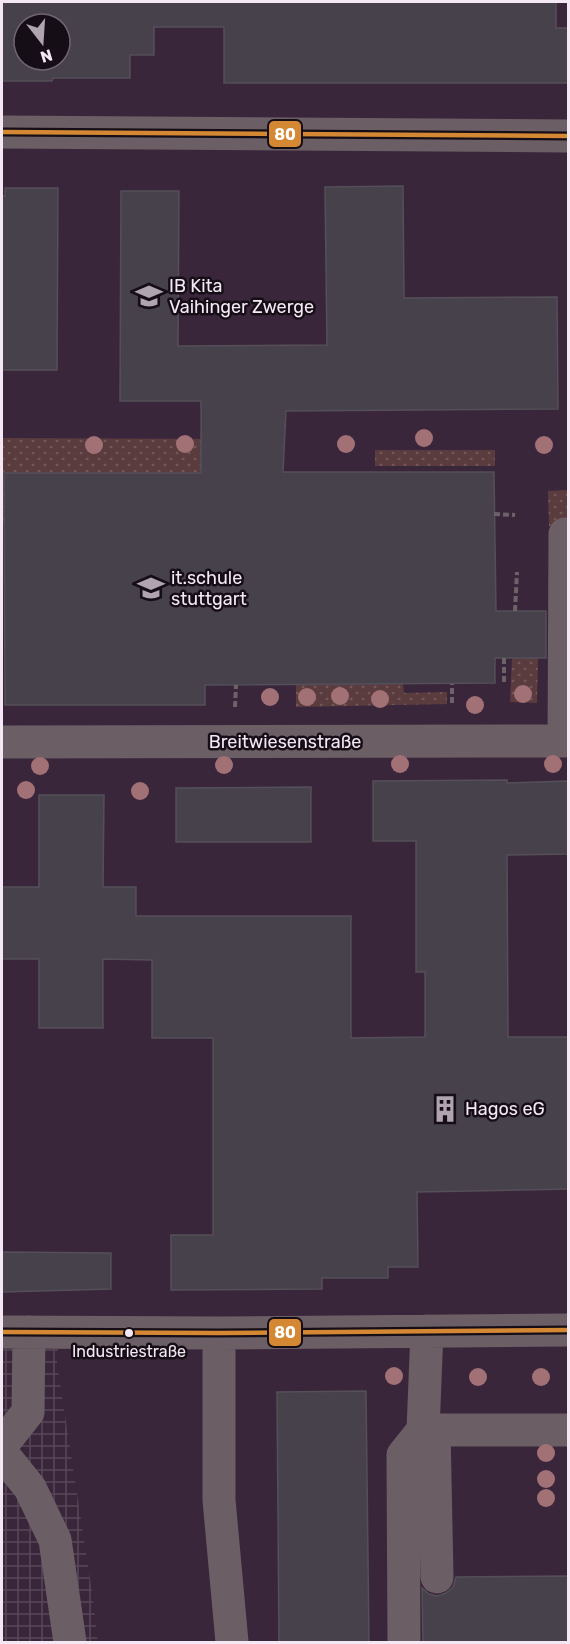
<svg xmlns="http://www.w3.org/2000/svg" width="570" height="1644" viewBox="0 0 570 1644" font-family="Rubik,sans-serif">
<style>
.built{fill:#3a263b;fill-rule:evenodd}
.industrial{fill:url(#industrial-grid)}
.grass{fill:url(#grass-dots)}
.building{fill:#47414c;stroke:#544f58;stroke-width:1.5;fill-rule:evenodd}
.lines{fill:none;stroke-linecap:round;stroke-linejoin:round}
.path{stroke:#6c6268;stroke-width:4;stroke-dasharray:6 3;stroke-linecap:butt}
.minor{stroke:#6b5f65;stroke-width:33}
.bus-1-casing{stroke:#160e16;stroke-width:9}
.bus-1{stroke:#d48834;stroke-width:4.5}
.tree{fill:#a17175}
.bus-dot{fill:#f4e8f4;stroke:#160e16;stroke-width:2}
.labels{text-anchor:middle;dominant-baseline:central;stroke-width:5;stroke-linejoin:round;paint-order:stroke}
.bus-label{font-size:16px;fill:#f4e8f4;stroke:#160e16}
.poi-label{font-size:18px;fill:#f4e8f4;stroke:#160e16;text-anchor:start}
.street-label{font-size:18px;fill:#f4e8f4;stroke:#160e16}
.line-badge{stroke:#160e16;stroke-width:2}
.badge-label{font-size:16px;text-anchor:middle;font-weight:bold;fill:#fff}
</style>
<defs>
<pattern id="industrial-grid" width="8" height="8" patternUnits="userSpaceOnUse" patternTransform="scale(1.5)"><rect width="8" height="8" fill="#3a263b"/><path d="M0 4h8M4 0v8" fill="none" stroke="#574658"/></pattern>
<pattern id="grass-dots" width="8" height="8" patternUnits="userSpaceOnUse" patternTransform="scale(1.5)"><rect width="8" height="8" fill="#5b3c3e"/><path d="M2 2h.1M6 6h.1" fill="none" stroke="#73585a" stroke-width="1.8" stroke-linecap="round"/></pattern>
</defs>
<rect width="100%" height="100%" fill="#2f262f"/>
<path class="built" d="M2,2H568V1642H98L93,1598L57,1363L60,1322L2,1321ZM24,24H60V60H24Z"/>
<path class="industrial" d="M2,1321H60L57,1363L93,1598L98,1642H2Z"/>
<path class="grass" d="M2,438L225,439L226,473H4V526H2Z
M375,450H495V466H375Z
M568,490L567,526H549L548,491Z
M512,658H538L537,703L510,702Z
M296,684H403L404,693L447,692V704L296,707Z"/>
<path class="building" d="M2,2H556V28H568V83H224V27H154V55H130V78H53L52,81H2ZM24,24H60V60H24Z
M403,186L404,298L557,297L558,409L286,411L283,472H494L496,611H546V658H495V683L205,685V705H5L4,473H201V401H120L121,191H179L178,346L327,345L325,187Z
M5,188H58L57,370H2V196H5Z
M507,780V783L568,781V854L507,855L508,1037H568V1189L417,1192L418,1267H388V1278H322V1289L171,1290V1235H213V1038H152V960L103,959V1028H39V959H2V887H39V795H104L103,887H136V916H351V1038L425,1037V972H416V841H373V781Z
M311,787V842H176V788Z
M2,1252L111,1253V1289L2,1292Z
M366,1391L369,1642H279L277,1392Z
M568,1576V1642H423L422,1588L429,1594L437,1596L446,1593L453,1587L456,1577Z"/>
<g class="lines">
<path class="path" d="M494,514L515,515
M515,611L517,572
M504,682V658
M452,703V684
M235,707L236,685"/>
<path class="minor" d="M2,132L568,136
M564,741L565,534
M2,742L568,741
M2,1332L219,1333L568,1330
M219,1333V1500L232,1642
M434,1429L437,1577
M423,1430H568
M2,1445L28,1412L29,1332
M2,1453L30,1488L55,1540L70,1642
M404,1642L403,1455L423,1430L427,1331"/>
<defs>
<path id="bus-1" d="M2,132L568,136
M2,1332L219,1333L568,1330"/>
</defs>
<use href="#bus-1" class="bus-1-casing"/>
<use href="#bus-1" class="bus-1"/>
</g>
<g class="tree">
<circle cx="424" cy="438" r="9"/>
<circle cx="185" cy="444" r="9"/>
<circle cx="346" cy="444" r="9"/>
<circle cx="94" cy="445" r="9"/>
<circle cx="544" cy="445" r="9"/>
<circle cx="523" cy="694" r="9"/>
<circle cx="340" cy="696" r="9"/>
<circle cx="270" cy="697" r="9"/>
<circle cx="307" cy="697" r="9"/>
<circle cx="380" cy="699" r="9"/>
<circle cx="475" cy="705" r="9"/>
<circle cx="400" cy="764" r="9"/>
<circle cx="553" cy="764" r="9"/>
<circle cx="224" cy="765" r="9"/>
<circle cx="40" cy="766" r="9"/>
<circle cx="26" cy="790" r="9"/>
<circle cx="140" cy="791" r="9"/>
<circle cx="394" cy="1376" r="9"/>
<circle cx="478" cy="1377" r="9"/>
<circle cx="541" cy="1377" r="9"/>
<circle cx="546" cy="1453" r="9"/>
<circle cx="546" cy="1479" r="9"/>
<circle cx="546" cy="1498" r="9"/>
</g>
<defs>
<symbol id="school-bare" viewBox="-9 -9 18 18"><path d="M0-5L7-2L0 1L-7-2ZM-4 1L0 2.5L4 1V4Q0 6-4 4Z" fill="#afa4af" stroke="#160e16" stroke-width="2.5" paint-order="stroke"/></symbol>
<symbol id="building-bare" viewBox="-9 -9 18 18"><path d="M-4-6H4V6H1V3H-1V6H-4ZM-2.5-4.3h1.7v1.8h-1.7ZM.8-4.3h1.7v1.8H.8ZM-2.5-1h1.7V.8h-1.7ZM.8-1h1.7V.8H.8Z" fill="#afa4af" stroke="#160e16" stroke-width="2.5" paint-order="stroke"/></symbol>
</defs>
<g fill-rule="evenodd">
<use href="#school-bare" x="130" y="277" width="38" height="38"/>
<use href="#school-bare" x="132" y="569" width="38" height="38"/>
<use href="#building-bare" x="426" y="1090" width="38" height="38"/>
</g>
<circle class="bus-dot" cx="129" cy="1333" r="5"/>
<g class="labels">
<g class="bus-label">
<text x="129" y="1351">Industriestraße</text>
</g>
<g class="poi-label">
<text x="169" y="286">IB Kita<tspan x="169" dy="21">Vaihinger Zwerge</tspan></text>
<text x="171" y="578">it.schule<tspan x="171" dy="21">stuttgart</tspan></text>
<text x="465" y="1109">Hagos eG</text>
</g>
<g class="street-label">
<text x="285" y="742">Breitwiesenstraße</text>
</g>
</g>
<g class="line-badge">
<rect x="268" y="120" width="34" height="28" rx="6" fill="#d48834"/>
<rect x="268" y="1318" width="34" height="29" rx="6" fill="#d48834"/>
</g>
<g class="badge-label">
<text x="285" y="140">80</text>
<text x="285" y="1338">80</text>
</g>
<rect width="570" height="1644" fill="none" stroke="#f4e8f4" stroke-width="6"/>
<g transform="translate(42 42) rotate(163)"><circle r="28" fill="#160e16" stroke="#6f656f" stroke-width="1.5"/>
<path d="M0-4.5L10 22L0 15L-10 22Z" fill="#afa4af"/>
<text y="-9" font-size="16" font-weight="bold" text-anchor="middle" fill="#f4e8f4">N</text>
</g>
</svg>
